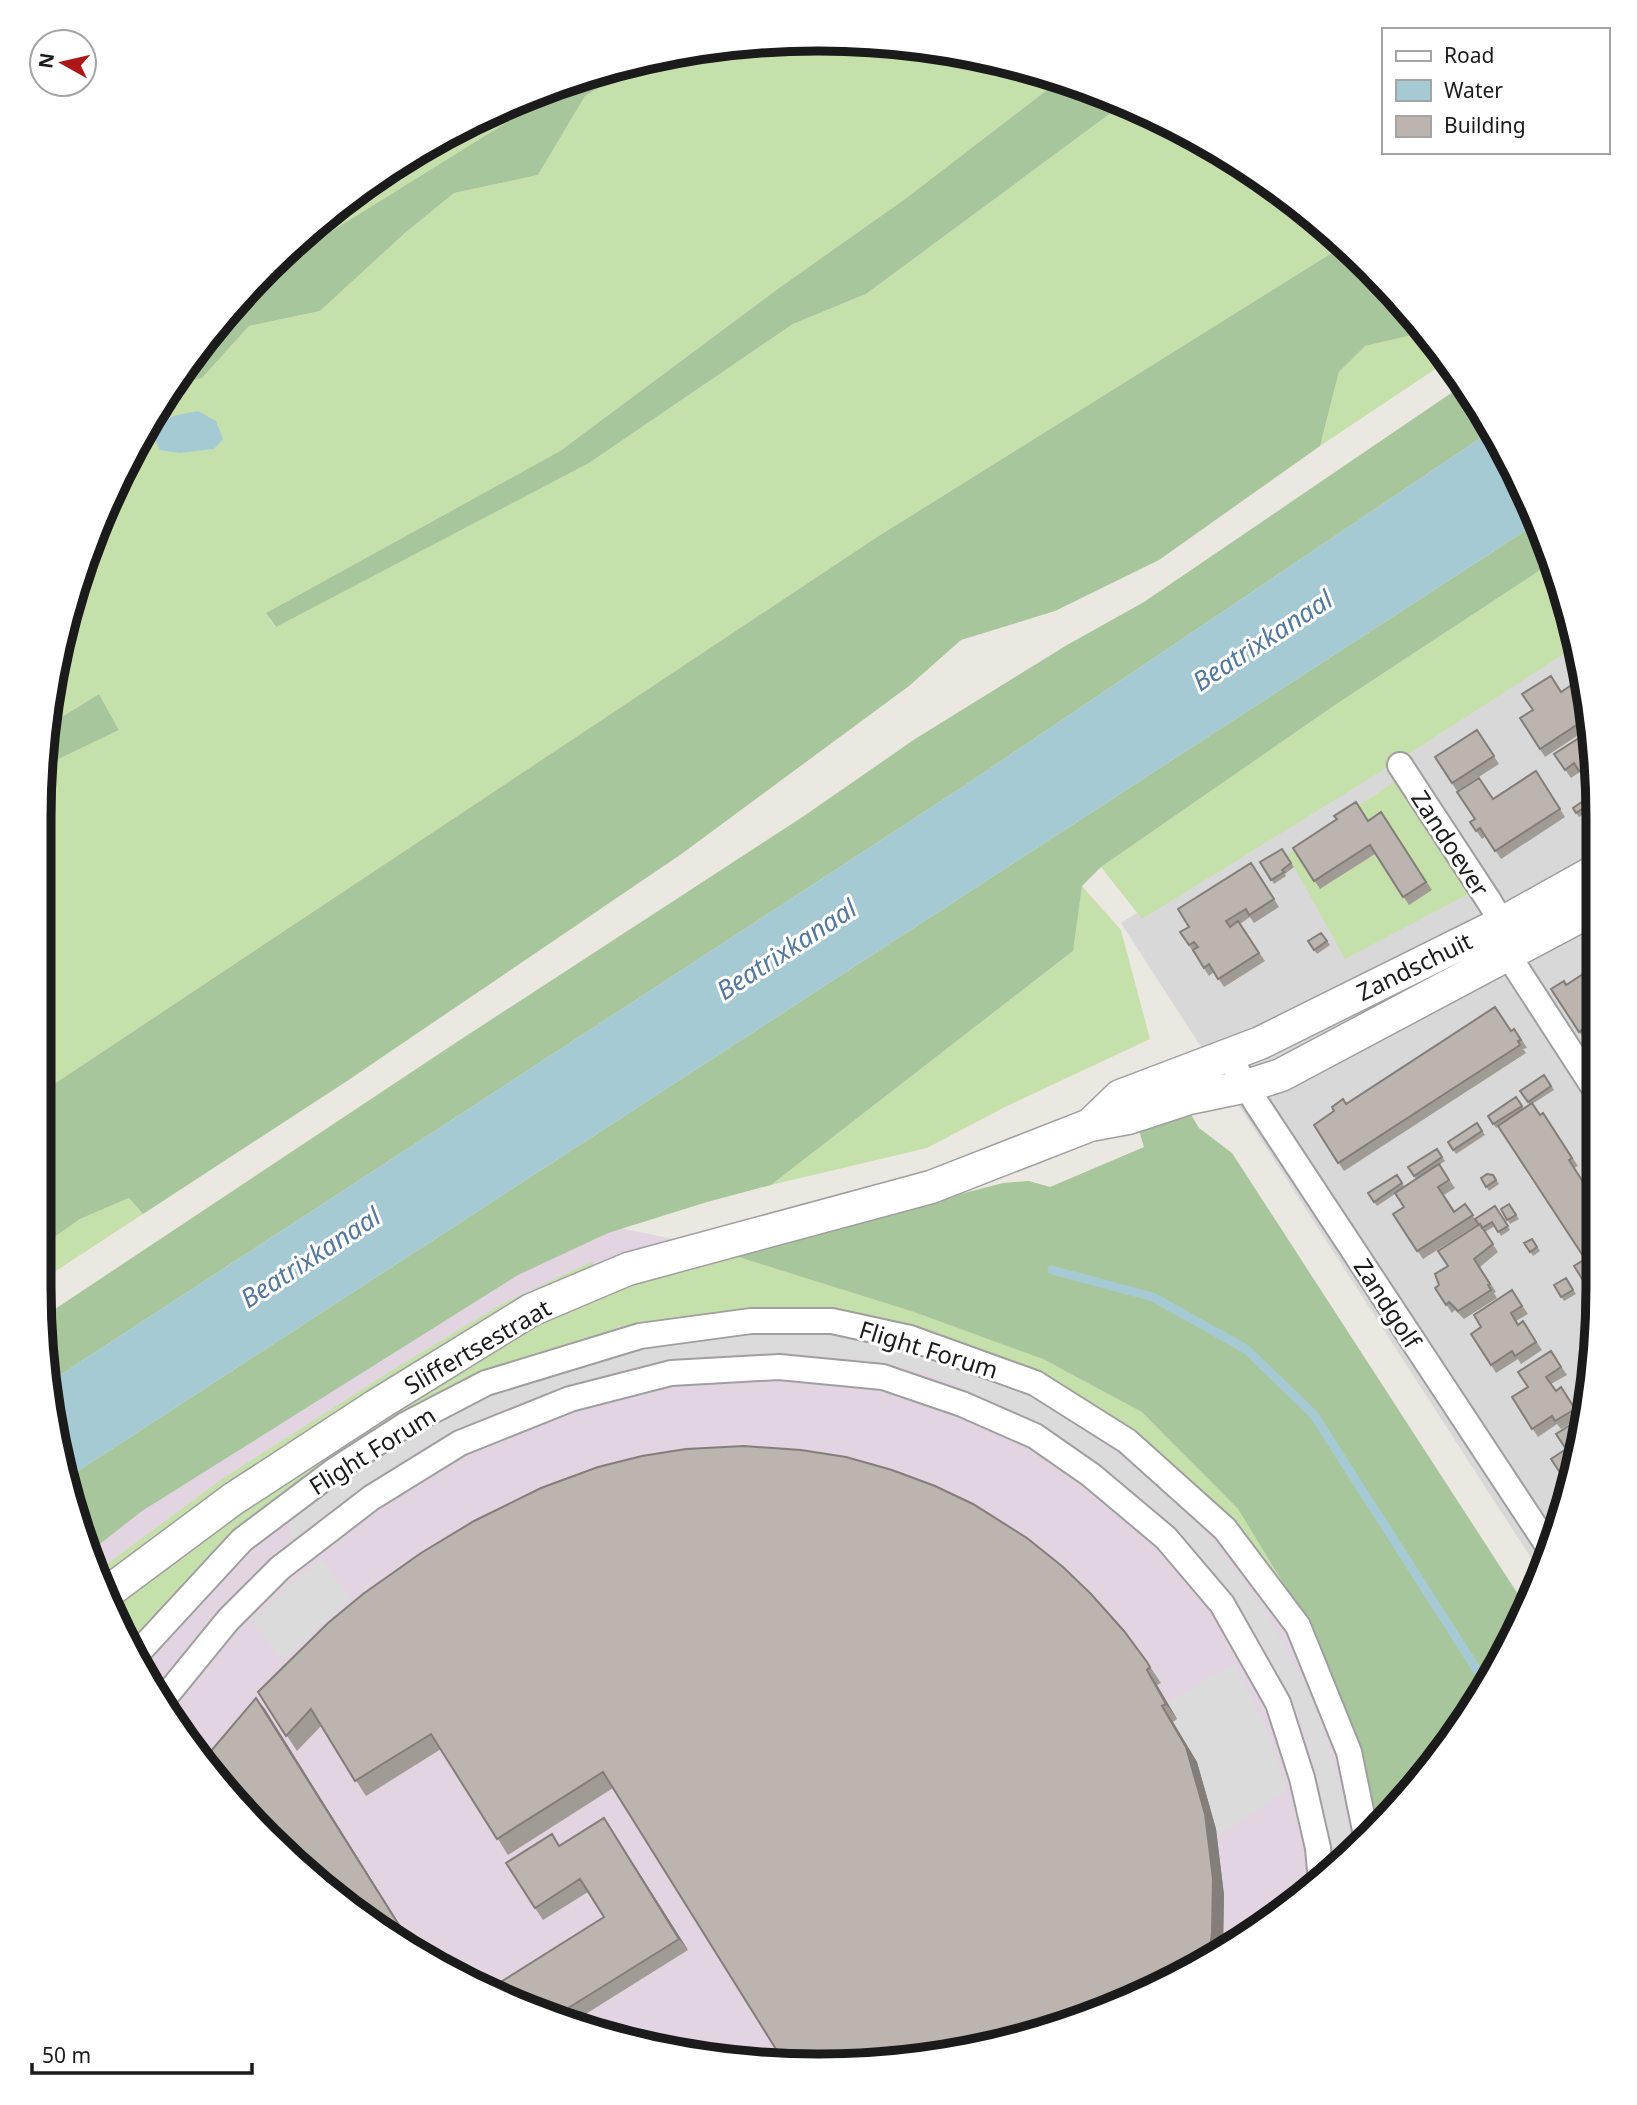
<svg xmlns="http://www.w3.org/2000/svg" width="1637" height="2105" viewBox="0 0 1637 2105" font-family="'Noto Sans',sans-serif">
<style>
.residential{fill:#d9d8d8}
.industrial{fill:#e3d4e1}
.grass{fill:#c6e0ac}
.forest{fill:#a8c69b}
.parking{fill:#dbdbdb}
.water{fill:#a6cad4}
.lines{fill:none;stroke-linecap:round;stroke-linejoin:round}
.stream{stroke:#a6cad4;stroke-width:9}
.minor-casing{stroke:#9f9f9f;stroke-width:28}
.tertiary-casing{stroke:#9f9f9f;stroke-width:35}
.minor{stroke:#fff;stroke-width:24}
.tertiary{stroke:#fff;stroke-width:32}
.wall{fill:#a19b96}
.shaded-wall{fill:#837e7a}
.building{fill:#bbb4af;stroke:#837e7a;stroke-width:2}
.labels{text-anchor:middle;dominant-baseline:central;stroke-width:6;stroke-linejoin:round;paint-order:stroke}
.street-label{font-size:24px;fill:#1b1b1b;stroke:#fff}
.water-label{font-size:26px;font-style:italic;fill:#54799e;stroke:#fff}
.rim{fill:none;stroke:#1b1b1b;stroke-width:9}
</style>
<rect width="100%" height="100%" fill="#ebe8e1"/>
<path class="residential" d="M1571,639L1597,767L1598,1287L1584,1438L1542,1575L1121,923Z"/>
<path class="industrial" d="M605,1225L746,1254L1145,1398L1397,1800L1333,1873L1209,1962L1021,2040L819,2066L617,2040L429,1962L267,1838L143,1677L86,1539L127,1506L516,1262Z"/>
<path class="grass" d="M869,40L1020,65L1060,80L905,199L779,288L560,451L266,613L275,627L589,463L793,324L866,294L1123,104L1163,119L1293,199L1343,246L877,537L39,1094L40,768L119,730L99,694L49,725L80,567L143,429L171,386L202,378L249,326L320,311L405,233L454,193L538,175L585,96L642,63L716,45Z
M578,78L269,270L304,232L428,143L567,80Z
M1425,332L1446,362L1320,446L1339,372L1364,346Z
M1554,561L1573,648L1396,762L1142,919L1101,867L1338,703Z
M1397,780L1470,893L1345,959L1287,854Z
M1082,886L1121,930L1150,1039L1005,1107L927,1148L771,1185L1072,952Z
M129,1198L143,1214L39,1282V1248L80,1219Z
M729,1254L915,1312L1043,1359L1142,1412L1238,1509L1306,1621L1130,1432L833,1313L750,1309L621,1329L620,1325L603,1337L289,1491L250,1516L131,1647L113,1604L211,1528L346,1440L545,1318L591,1298L612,1294L631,1284Z
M593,1261V1268L355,1402L236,1478L102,1578L99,1570L222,1479L394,1369L500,1305Z"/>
<path class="forest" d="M642,63L585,96L538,175L454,193L405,233L320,311L249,326L202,378L171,386L200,343L269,270L578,78Z
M1060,80L1123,104L866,294L793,324L589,463L276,627L266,613L560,451L779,288L905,199Z
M1343,246L1405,304L1425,332L1365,346L1339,372L1320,446L1159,560L1055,611L961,640L909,686L680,855L347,1081L143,1214L129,1198L80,1219L39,1248V1094L877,537Z
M1463,385L1494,429L958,790L51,1381L43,1317L469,1034L801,818L915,739L1067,645L1144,602Z
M1537,523L1554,561L1338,703L1101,867L1082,886L1073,951L771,1185L707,1202L608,1233L518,1275L142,1511L91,1551L65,1489L64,1480Z
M99,694L119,730L40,768L49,725Z
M1190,1113L1199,1128L1232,1153L1527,1608L1467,1720L1375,1824L1306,1621L1238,1509L1142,1412L1043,1359L914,1312L729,1254L1003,1183L1029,1181L1050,1187L1144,1147L1137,1124Z"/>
<path class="parking" d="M771,1330L831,1334L927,1356L976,1371L1033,1398L1098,1440L1146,1477L1211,1538L1257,1598L1308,1687L1330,1750L1344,1802L1351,1852L1333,1873L1329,1875L1321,1791L1303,1727L1273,1663L1231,1591L1168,1520L1106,1468L1013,1410L927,1373L866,1360L780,1352L706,1356L628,1368L564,1387L498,1411L429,1444L360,1488L289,1542L292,1513L386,1445L514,1382L654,1339Z
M320,1559L351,1598L282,1660L252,1620Z
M1235,1663L1268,1732L1287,1791L1198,1847L1122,1730Z"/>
<path class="water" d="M198,411L216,421L223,439L214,449L179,453L160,450L152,435C162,415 178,415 198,411Z
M1494,429L1537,523L64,1480L51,1381L958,790Z"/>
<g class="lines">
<path class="stream" d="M1052,1270L1153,1297L1246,1349L1314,1415L1486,1684"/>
<defs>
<path id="minor" d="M1400,765L1489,901L1502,923L1508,955L1598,1094
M1228,1055L1257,1104L1550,1549
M135,1656L242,1540L335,1470L405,1425L486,1383L640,1336L751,1321H832L910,1338L1035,1383L1127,1441L1225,1529L1298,1626L1349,1752L1366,1835
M162,1701L228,1620L280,1568L371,1498L460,1443L570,1399L671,1373L779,1367L883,1377L962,1404L1035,1436L1091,1475L1166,1538L1222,1604L1278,1703L1302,1778L1318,1848L1321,1882"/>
<path id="tertiary" d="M1090,1125L1120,1096L1260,1043L1502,923L1597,870
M108,1592L233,1499L377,1405L531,1310L628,1269L931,1187L1090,1125L1128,1118L1189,1098L1247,1086L1281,1075L1597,907"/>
</defs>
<use href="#minor" class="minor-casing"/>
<use href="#tertiary" class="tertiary-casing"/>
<use href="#minor" class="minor"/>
<use href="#tertiary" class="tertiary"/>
</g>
<path class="wall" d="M1579,680L1589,728L1545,757L1520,718Z
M1477,730L1499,764L1457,791L1435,757Z
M1590,731L1597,771L1585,779L1580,772L1571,778L1554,754Z
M1536,771L1565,817L1501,859L1486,836L1482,839L1470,822L1475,819L1493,799Z
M1586,799L1592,808L1579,817L1573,808Z
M1381,812L1432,890L1409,905L1375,854L1320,889L1293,848L1368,820Z
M1282,849L1294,867L1285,874L1286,876L1274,884L1260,862Z
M1251,863L1279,907L1254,923L1250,917L1240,924L1265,961L1224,987L1214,972L1209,976L1180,932L1189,927Z
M1321,933L1330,945L1317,954L1308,941Z
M1597,965L1598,1031L1584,1039L1551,989L1566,985Z
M1511,1031L1520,1037L1527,1048L1523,1049L1526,1053L1344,1171L1314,1125L1346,1104Z
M1544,1075L1554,1090L1532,1104L1540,1115L1543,1113L1578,1166L1574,1168L1583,1181L1598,1198V1287L1591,1293L1574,1266L1585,1259L1499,1126L1496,1128L1488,1116L1516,1097L1524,1109L1530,1105L1520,1091Z
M1477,1123L1485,1135L1456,1154L1448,1142Z
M1437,1149L1445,1161L1439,1165L1455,1188L1444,1195L1455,1211L1465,1204L1475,1219L1495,1206L1510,1230L1501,1236L1495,1226L1485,1232L1498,1252L1480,1267L1496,1292L1494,1293L1497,1298L1464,1319L1455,1310L1452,1313L1435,1288L1439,1285L1448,1266L1479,1225L1478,1224L1423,1259L1393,1214L1404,1207L1395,1194L1377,1206L1368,1193L1397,1175L1404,1186L1416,1179L1414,1176Z
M1493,1175L1499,1184L1489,1191L1481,1178Z
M1509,1204L1519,1219L1510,1224L1501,1209Z
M1532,1239L1540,1251L1533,1256L1524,1243Z
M1566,1278L1576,1294L1564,1301L1554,1285Z
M1512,1290L1528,1314L1516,1321L1518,1324L1523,1321L1542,1350L1521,1364L1518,1359L1496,1373L1491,1365L1481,1327Z
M1551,1351L1567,1375L1551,1384L1556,1391L1561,1387L1581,1417L1561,1429L1557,1424L1538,1437L1512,1397L1528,1387Z
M1147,1662L1161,1683L1157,1685L1177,1719L1173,1722L1197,1762L1216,1829L1224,1895L1223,1948L1222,1952L1209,1962L613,1788L508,1855L441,1749L366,1796L321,1726L297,1751L258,1692Z
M604,1818L688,1950L573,2022L491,1988L604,1917L588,1892L543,1920L535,1908L560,1846Z"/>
<path class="shaded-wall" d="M1147,1670L1157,1685L1177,1719L1166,1704Z
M256,1698L265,1709L418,1954L416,1952Z
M1162,1706L1173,1722L1197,1762L1216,1829L1224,1895L1223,1948L1222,1952L1208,1962Z
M604,1818L612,1830L688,1950L679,1939Z"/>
<path class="building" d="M1551,676L1561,692L1579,680L1587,718L1540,749L1520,718L1533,710L1522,694Z
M1477,730L1494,756L1452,783L1435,757Z
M1590,731L1597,767L1593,762L1579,771L1574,763L1565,770L1554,754Z
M1536,771L1560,809L1495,851L1480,828L1476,831L1470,822L1475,819L1457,792L1479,778L1493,799Z
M1586,799L1590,804L1576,813L1573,808Z
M1356,802L1368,821L1381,812L1426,882L1403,897L1370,845L1314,881L1293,848L1337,819L1334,816Z
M1282,849L1291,863L1282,870L1284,872L1271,880L1260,862Z
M1251,863L1274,899L1249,915L1246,909L1226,921L1230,927L1238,921L1259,953L1218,979L1209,964L1204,968L1193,950L1198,947L1194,942L1189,945L1180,932L1189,927L1178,909Z
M1321,933L1327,941L1314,950L1308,941Z
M1597,965L1598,1019L1579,1032L1551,989L1564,981L1566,985Z
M1495,1007L1511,1031L1514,1029L1521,1040L1518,1041L1520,1045L1338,1163L1314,1125L1334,1111L1332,1107L1343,1099L1346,1104Z
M1544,1075L1551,1086L1528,1102L1520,1091Z
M1516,1097L1522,1106L1493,1124L1488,1116Z
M1532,1103L1540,1115L1543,1113L1572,1158L1569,1160L1583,1182L1586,1179L1598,1198V1283L1595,1278L1586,1285L1574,1266L1585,1259L1498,1126Z
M1477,1123L1482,1131L1453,1150L1448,1142Z
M1437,1149L1442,1157L1414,1176L1408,1167Z
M1439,1164L1449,1180L1438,1187L1454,1212L1465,1204L1473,1215L1417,1251L1393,1214L1404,1207L1395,1193Z
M1487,1174L1493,1175L1496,1180L1486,1187L1481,1178Z
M1397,1175L1402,1183L1374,1202L1368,1193Z
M1509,1204L1516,1215L1507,1220L1501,1209Z
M1495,1206L1508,1226L1498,1232L1492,1222L1482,1228L1480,1224L1479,1225L1475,1219Z
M1480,1224L1493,1244L1474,1259L1490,1284L1488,1285L1491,1290L1458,1311L1449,1302L1446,1305L1435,1288L1439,1285L1435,1274L1448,1266L1438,1251Z
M1532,1239L1537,1247L1530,1252L1524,1243Z
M1566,1278L1573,1290L1561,1297L1554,1285Z
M1512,1290L1522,1306L1511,1313L1518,1325L1523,1321L1536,1342L1515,1356L1512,1351L1491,1365L1471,1334L1481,1327L1474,1315Z
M1593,1341L1592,1351L1588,1344Z
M1551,1351L1561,1367L1546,1377L1556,1391L1561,1387L1575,1409L1555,1421L1552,1416L1532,1429L1512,1397L1528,1387L1518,1372Z
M1586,1415L1584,1438L1569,1486L1551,1459L1566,1449L1556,1434Z
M744,1446L801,1450L846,1457L892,1470L935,1486L973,1504L1027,1538L1063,1567L1091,1594L1124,1631L1147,1662L1150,1667L1147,1670L1166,1704L1162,1706L1186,1747L1205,1814L1213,1879L1212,1933L1208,1962L1021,2040L819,2066L784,2062L603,1772L497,1839L431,1734L355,1781L311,1709L286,1736L258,1692L328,1623L363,1594L421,1553L474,1521L541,1488L598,1467L642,1456L686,1449Z
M256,1698L416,1952L267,1838L205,1758Z
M604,1818L679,1939L557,2015L491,1988L604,1917L580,1879L535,1908L506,1863L552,1834L559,1846Z"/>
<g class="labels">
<g class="street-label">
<text transform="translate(1451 843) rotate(57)">Zandoever</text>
<text transform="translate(1414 966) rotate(-26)">Zandschuit</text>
<text transform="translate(1388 1303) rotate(57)">Zandgolf</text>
<text transform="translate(477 1346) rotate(-30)">Sliffertsestraat</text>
<text transform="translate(929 1349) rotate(17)">Flight Forum</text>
<text transform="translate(372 1450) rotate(-32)">Flight Forum</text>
</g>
<g class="water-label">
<text transform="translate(1262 640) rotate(-33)">Beatrixkanaal</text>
<text transform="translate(786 949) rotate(-33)">Beatrixkanaal</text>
<text transform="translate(310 1257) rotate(-33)">Beatrixkanaal</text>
</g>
</g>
<path d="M0 0H1637V2105H0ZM818 51H819A767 767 0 0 1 1586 818V1287A767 767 0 0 1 819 2054H818A767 767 0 0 1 51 1287V818A767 767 0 0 1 818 51Z" fill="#fff" fill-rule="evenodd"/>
<path class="rim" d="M818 51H819A767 767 0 0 1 1586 818V1287A767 767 0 0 1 819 2054H818A767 767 0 0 1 51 1287V818A767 767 0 0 1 818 51Z"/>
<rect x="1382" y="28" width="228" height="126" fill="#ffffff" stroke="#a4a4a4" stroke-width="2"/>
<rect x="1396" y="51" width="35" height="10" fill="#ffffff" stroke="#a4a4a4" stroke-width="2"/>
<text x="1444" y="63" font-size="21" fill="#1b1b1b">Road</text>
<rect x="1396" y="80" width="35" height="21" fill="#a6cad4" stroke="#a4a4a4" stroke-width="2"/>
<text x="1444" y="98" font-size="21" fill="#1b1b1b">Water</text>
<rect x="1396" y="116" width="35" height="21" fill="#bbb4af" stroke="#a4a4a4" stroke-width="2"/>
<text x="1444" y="133" font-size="21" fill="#1b1b1b">Building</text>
<g transform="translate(63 63) rotate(278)"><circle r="33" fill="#ffffff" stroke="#a4a4a4" stroke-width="2"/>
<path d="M0-5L12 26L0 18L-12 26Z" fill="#ae1718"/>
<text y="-10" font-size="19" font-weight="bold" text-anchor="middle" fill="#1b1b1b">N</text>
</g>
<path d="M32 2063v10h220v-10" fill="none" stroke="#1b1b1b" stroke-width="3.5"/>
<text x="42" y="2063" font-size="21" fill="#1b1b1b" stroke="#ffffff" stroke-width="5" paint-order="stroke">50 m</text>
</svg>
